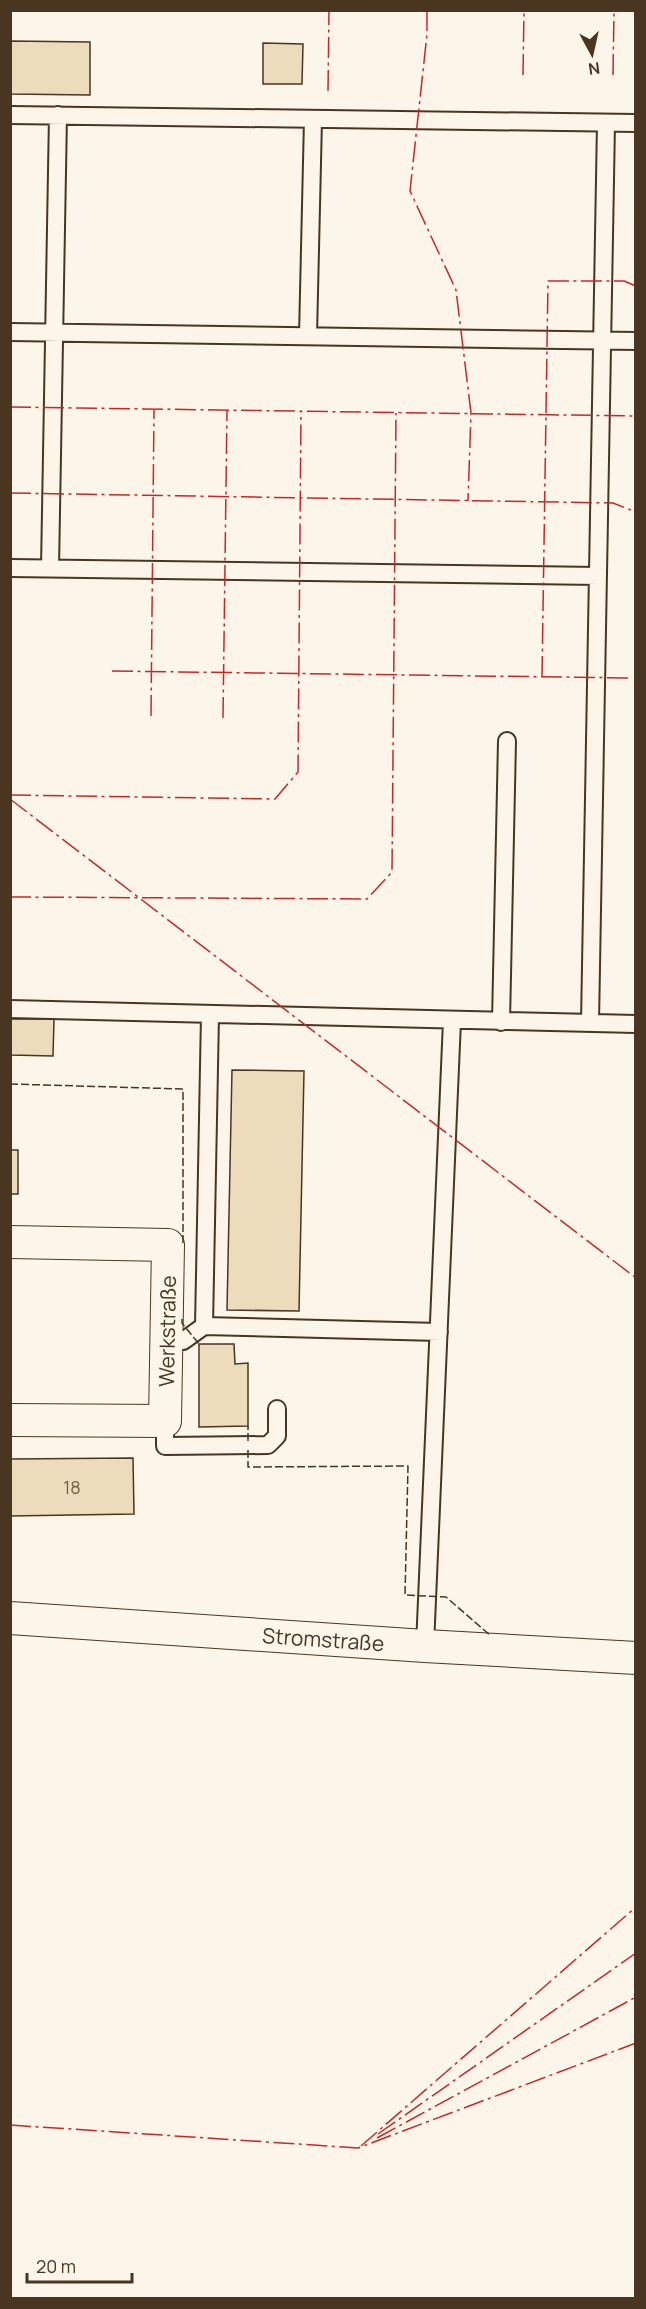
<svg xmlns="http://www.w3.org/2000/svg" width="646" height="2309" viewBox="0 0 646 2309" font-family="Manrope,sans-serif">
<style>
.building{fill:#ecdcbc;stroke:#4a3520;stroke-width:1.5}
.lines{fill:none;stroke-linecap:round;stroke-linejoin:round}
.lane-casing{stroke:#4a3520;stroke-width:20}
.street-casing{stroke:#4a3520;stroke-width:34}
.lane{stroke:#fbf6e9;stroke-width:16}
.street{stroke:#fbf6e9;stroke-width:32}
.fence{stroke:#4a3520;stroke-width:1.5;stroke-dasharray:8 3;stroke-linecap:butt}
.power{stroke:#c62828;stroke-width:1.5;stroke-dasharray:21 4.5 3 4.5;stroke-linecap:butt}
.labels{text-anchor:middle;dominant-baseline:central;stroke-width:4.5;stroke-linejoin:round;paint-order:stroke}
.number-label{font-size:18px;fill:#725f47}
.street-label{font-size:21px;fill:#4a3520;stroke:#fbf6e9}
</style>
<rect width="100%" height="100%" fill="#fbf6e9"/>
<path class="building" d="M10,41L90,42V95L10,94Z
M263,43L303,44L302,84H263Z
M10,1019H54L53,1056L10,1055Z
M232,1070L304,1071L299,1311L227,1310Z
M10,1150H18V1194H10Z
M199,1344H234L235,1364L248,1363V1426L199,1427Z
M133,1458L134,1514L10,1516V1459Z"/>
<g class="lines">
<defs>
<path id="lane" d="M10,115L636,123
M10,332L636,341
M308,336L313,119
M10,568L598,576
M50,568L58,115
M10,1009L636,1024
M501,1022L507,741
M590,1023L606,123
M204,1326L439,1332
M166,1341H183L204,1326L210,1015
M165,1421V1446L268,1445L277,1436V1409
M425,1646L452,1021"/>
<g id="street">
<path d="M10,1242L168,1245L165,1421L10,1420"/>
<path id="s1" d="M10,1618L425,1646L636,1658"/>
</g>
</defs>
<use href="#lane" class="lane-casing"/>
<use href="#street" class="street-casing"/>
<use href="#lane" class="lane"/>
<use href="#street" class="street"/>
<path class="fence" d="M10,1084L183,1089V1244
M182,1319V1323L199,1344
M248,1441V1426
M248,1450V1467L408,1466L405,1595L446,1597L491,1636"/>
<path class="power" d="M427,10V34L410,191L456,290L471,413L468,501
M523,75L524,10
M613,75L614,10
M328,91L329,10
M10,407L636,416
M10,493L613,503L636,512
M112,671L632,678
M542,677L548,281H624L636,286
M151,716L154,409
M223,718L227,410
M10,795L275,799L298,772L301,411
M10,799L636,1278
M10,897L367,899L392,872L396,413
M10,2125L358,2148L636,2043
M378,2134L636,1953
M377,2138L636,1997
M361,2146L636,1907"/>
</g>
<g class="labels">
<g class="number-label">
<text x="72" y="1487">18</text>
</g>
<g class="street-label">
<text transform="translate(167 1331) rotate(-89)">Werkstraße</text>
<text stroke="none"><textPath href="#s1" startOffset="314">Stromstraße</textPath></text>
</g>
</g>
<rect width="646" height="2309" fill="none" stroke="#4a3520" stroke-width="24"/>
<g transform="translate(592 54) rotate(172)" stroke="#fbf6e9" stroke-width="4.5" paint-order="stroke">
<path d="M0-4.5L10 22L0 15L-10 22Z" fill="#4a3520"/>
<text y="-9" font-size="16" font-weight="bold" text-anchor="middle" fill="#4a3520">N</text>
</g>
<path d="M27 2273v9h105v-9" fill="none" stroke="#4a3520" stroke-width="3"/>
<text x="36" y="2273" font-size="18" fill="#4a3520" stroke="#fbf6e9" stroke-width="4.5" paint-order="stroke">20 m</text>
</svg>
